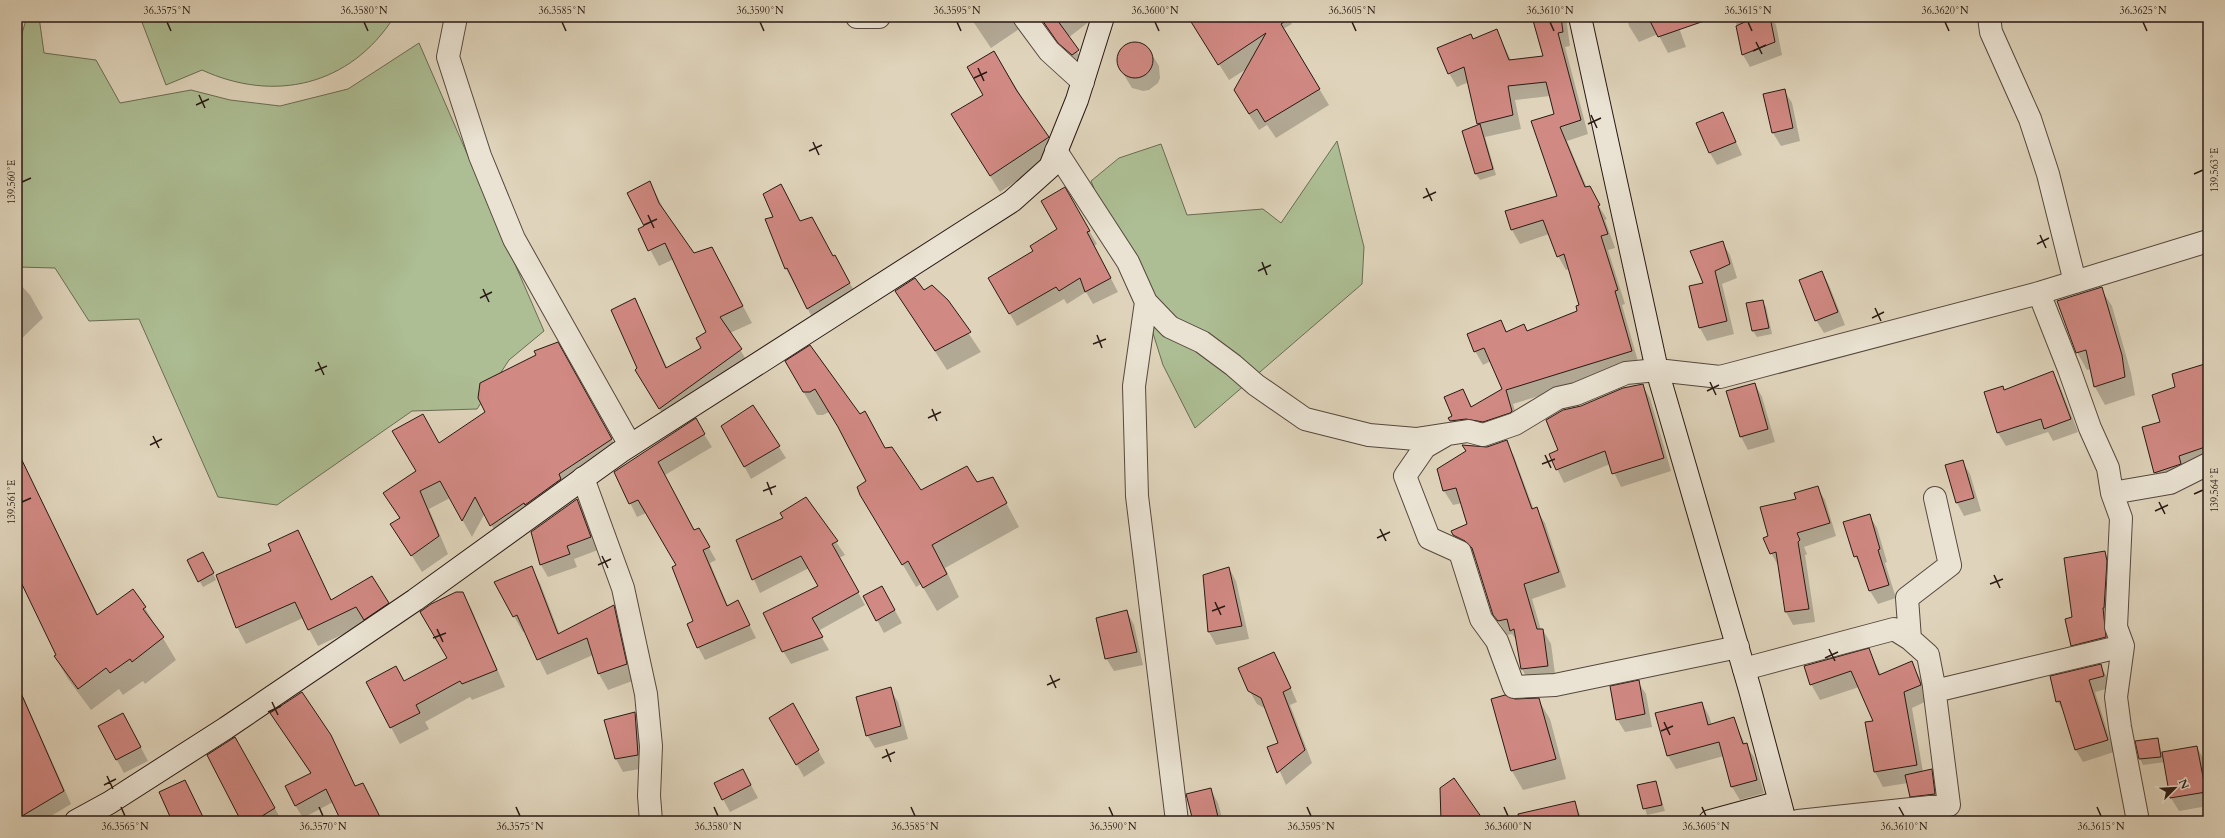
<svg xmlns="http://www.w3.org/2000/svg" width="2225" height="838" viewBox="0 0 2225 838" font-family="Cardo,serif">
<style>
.green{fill:#adbe94;stroke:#6b6c54}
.shadow{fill:#0003}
.building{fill:#d18983;stroke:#291913}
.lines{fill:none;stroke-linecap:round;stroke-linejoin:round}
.street-casing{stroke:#56483d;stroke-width:24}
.secondary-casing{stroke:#291913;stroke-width:24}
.street{stroke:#eae3d3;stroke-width:22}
.secondary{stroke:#eae3d3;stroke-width:22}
.ticks{fill:none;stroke:#291913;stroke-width:1.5}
.neatline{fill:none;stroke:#291913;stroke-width:1.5}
.ticks-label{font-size:10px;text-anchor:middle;fill:#291913}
</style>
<rect width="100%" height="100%" fill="#dfd4bb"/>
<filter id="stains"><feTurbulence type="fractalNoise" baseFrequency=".005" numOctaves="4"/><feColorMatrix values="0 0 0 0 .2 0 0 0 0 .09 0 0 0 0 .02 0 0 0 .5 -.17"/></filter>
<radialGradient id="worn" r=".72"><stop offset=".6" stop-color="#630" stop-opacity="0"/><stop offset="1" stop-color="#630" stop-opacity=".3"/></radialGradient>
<path class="green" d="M27,17H39L44,53L96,60L120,103L191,90L230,100L280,106L348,89L419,43L544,331L509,360L477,409L412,411L277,505L218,497L139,319L89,321L55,268L17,267V49Z
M140,17H394C350,86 274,103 202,70L166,85Z
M1337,141L1364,247L1362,284L1195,428L1163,365L1152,330L1091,181L1119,158L1161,144L1187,215L1263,209L1281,223Z"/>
<path class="shadow" d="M970,17H1095L1068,38L1085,64L1080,67L1067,55L1038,18L1024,19L1019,29L991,48Z
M1189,17H1293L1289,19L1292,24L1283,29L1329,105L1276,138L1267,125L1259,130L1244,107L1248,68L1229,80Z
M1533,17L1566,18L1570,46L1565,47L1588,134L1567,141L1587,188L1607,219L1605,220L1615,248L1608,250L1625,304L1622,305L1639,365L1513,404L1519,425L1459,435L1450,418L1454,416L1463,390L1472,407L1504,389L1491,361L1483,365L1475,351L1501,321L1507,332H1527L1578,311L1581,306L1569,269L1566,270L1558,256L1549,234L1520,244L1512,230L1507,212L1558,196L1555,115L1550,96L1515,100L1521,129L1485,137L1496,175L1480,180L1476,174L1479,125L1469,82L1457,87L1449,73L1473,40L1496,30L1511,60L1545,57Z
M1627,17H1675L1686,47L1668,53L1658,34L1639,42L1629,26Z
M1735,17H1771L1776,25L1782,55L1750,67L1743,55Z
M1131,43L1143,44L1151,53L1159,66L1160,78L1158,83L1149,90L1143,91L1132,88L1118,65L1119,53L1121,48Z
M994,52L1057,154L1000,192L952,115L984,95Z
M1784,90L1792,103L1800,141L1781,146L1773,133Z
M1723,113L1742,155L1717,165L1710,153Z
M650,182L666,214L693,255L721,265L752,323L730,333L750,366L669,425L646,386L639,369L635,300L668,369L703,348L707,333L674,259L659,266L639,229L645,227Z
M1064,189L1097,244L1094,246L1118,292L1093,304L1086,292L1067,304L1064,299L1017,326L989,278L1035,252L1059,229Z
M766,220L800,222L833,257H835L860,301L817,326L786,269Z
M1722,242L1730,255L1737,278L1722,284L1734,334L1707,341L1700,328L1704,284Z
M1822,272L1829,285L1845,325L1824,333L1816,320Z
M17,281L30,295L43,318L17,343Z
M2101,289L2112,306L2131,373L2135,395L2105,405L2095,387L2091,369L2087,370L2077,352Z
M896,291L924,292L947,301L981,352L947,370Z
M1762,301L1766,307L1772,334L1757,337L1753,331L1747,304Z
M557,343L621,456L501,542L485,513L472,537L450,498L429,509L448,554L422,572L392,524L400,519L385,494L417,472L439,444L486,412L538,356Z
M786,362L885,449L921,492L977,484L993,478L1019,527L945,568L959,597L937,611L921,584L916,587L875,518L867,481L843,435L829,412L823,415H817Z
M2208,364V461L2162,485L2155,472L2161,423L2177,387Z
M2053,373L2060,386L2078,432L2053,441L2048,432L2006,446L1998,433L1985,393L2004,391Z
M1755,384L1762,397L1775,442L1748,450L1741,437L1728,392Z
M1642,385L1650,398L1671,471L1621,487L1610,464L1564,483L1550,454L1559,451L1581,407Z
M753,407L786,458L751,479L723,426Z
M695,420L712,447L665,475L695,531L698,529L716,560L710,563L728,606L738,602L756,638L705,660L698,647L695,621L677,565L646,513L637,517L615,472Z
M1506,441L1514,456L1534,510L1536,509L1545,523L1566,587L1532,599L1541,630H1543L1551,644L1556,681L1530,684L1522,669L1517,641L1512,634L1507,635L1494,614L1475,556L1462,550L1454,535L1469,525L1462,503L1453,505L1444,491L1438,470Z
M17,451L98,615L145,608L176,660L145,684L143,681L123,695L119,689L91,710L68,679L55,657L57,655L17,572Z
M1962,461L1970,474L1981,511L1964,516L1957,503L1946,466Z
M1817,487L1825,500L1836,536L1804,547L1807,554L1805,555L1815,622L1793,625L1786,612L1779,567L1771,553L1769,537L1797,499Z
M806,498L845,555L839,558L865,605L818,631L829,650L791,664L783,651L819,586L809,568L760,593L737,541L784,518Z
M577,500L584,513L598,550L574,559L577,567L548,577L541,565Z
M1869,515L1877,528L1887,562L1885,563L1896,598L1878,604L1870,591L1863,569L1855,556Z
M297,531L332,601L388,603L397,619L367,623L318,646L303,618L246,644L237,627L272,551Z
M2105,553L2115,570L2116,654L2081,663L2071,645L2073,618Z
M206,559L216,580L203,587L188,561Z
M531,568L540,583L560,635L614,606L623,622L635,680L608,690L599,674L593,655L547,675L525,631L523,632L514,616Z
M1229,568L1236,581L1249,639L1216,645L1209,632L1204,576Z
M463,593L472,610L505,687L472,700L470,697L425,722L429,729L400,744L367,683L404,682L448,658Z
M889,600L902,623L884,633L877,620Z
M1127,612L1134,625L1143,665L1114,671L1106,658Z
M1869,650L1881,675L1911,663L1920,678L1929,700L1912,708L1923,772L1931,770L1939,783L1942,807L1919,809L1911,796L1908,783L1883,787L1875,772L1874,721L1859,687L1820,700L1811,684Z
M2100,665L2107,677L2110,688L2095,692L2114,752L2083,762L2076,750L2065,713L2057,701Z
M1281,666L1297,702L1290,705L1312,763L1286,785L1269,747L1279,743L1266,709L1257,704L1249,690Z
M1638,682L1646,694L1652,727L1625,732L1617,719Z
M17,683L71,804L43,821H17Z
M890,689L898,702L908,739L875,748L867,735Z
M1538,699L1550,719L1566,779L1523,790L1512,771L1493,700Z
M1702,703L1709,716L1712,725L1733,718L1745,744L1754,757L1764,793L1740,800L1732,787L1724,756L1676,769L1668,756L1656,714Z
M793,705L825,763L804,777L770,718Z
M635,713L642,726L645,768L623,772L616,759L605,721Z
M271,714L330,736L356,787L382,821H342L333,802L303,818L295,805L311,774Z
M99,727H130L148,761L124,773Z
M235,738L282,821H242Z
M2158,739L2162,753L2197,747L2204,760L2208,781V806L2179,811L2171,798L2165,762L2143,765L2140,759L2137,742Z
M185,781L192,794L205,821H173Z
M1656,782L1665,811L1647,815L1638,786Z
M750,783L758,798L730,812L723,799Z
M1211,790L1218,803L1223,821H1194Z
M1574,802L1583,821H1550Z
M2121,817L2123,821H2097V820Z"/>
<path class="building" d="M1040,17H1055L1079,50L1072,55L1058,43Z
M1188,17H1291L1281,24L1320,89L1265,122L1257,109L1249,114L1234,90L1266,33L1218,65Z
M1532,17H1561L1563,32L1558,33L1581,120L1560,127L1585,187L1590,186L1600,205L1598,206L1608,234L1601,236L1618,290L1615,291L1632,351L1506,390L1512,411L1510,413L1483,422L1466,419L1450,421L1448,418L1452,416L1444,397L1463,389L1471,407L1502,389L1484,348L1474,352L1467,334L1501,320L1506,332L1524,324L1527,331L1577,311L1576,306L1579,305L1564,254L1557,257L1543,220L1511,230L1505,211L1557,196L1531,121L1554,114L1546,82L1508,86L1513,115L1477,124L1464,67L1448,74L1437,48L1471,34L1473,39L1497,29L1509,60L1543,56Z
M1648,17H1707V20L1658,37Z
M1756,17H1770L1775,42L1742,55L1736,26Z
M1117 60a18 18 0 1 1 36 0a18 18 0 1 1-36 0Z
M994,51L1017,91L1049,137L990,176L951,114L983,95L967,67Z
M1785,89L1793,128L1772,133L1763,94Z
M1723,112L1736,142L1709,153L1696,123Z
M1480,124L1493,169L1475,174L1462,131Z
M650,181L659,203L694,253L712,247L743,306L720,317L742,349L659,409L635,370L637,368L611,310L635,298L666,368L701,348L696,338L706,332L665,243L648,251L638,229L644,226L627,193Z
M781,184L800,221L812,217L833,256L835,255L850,283L807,309L787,268L785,269L765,219L773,217L763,194Z
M1065,187L1090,231L1087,232L1111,278L1085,292L1080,278L1059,291L1056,287L1009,314L988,278L1033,251L1030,246L1057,229L1041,201Z
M1723,241L1730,264L1715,271L1727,321L1699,328L1689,286L1703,283L1690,251Z
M1822,271L1838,312L1815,321L1799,280Z
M915,278L924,290L932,285L948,300L971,332L935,351L895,291Z
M2102,287L2122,355L2125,377L2094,387L2086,350L2076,353L2057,301Z
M1763,300L1769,328L1752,331L1746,303Z
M558,342L612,439L559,474L561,479L525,505L524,503L490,526L475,497L462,521L440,481L420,491L439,536L411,556L390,524L400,518L383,493L416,471L392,431L423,414L439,443L485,412L478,398L480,383L536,355L534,351Z
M810,345L860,414L865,411L885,448L892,447L921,490L967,466L977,482L993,477L1007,503L932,545L947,574L923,588L908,561L902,565L860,495L857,487L866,481L838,427L815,389L810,392H803L785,361Z
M2208,363V446L2179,456L2181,464L2154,473L2142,427L2160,422L2152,395L2175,387L2172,374Z
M2053,371L2071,419L2044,429L2041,419L1997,433L1984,392L2003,386L2004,390Z
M1755,383L1768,429L1740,437L1726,391Z
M1643,384L1664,458L1612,474L1605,451L1556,470L1549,454L1558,450L1546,420L1563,410L1581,406L1623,388Z
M753,405L780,446L744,467L721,426Z
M696,418L705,434L658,462L694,530L699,528L710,547L703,550L727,606L738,600L750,625L697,648L687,624L693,621L672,567L676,565L638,500L629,504L614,472Z
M1507,440L1532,509L1537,507L1559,572L1524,584L1537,629H1543L1548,666L1521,669L1514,629L1510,631L1507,619L1498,621L1493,615L1472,548L1465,541L1453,535L1451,531L1467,524L1456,488L1443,491L1437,469L1466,451L1462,445L1487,447Z
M17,450L97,615L133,589L146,607L143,609L164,637L132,662L130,659L110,673L106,668L78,689L54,656L56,655L17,574Z
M1963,460L1974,498L1956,503L1945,465Z
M1818,486L1830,523L1797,533L1800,540L1798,542L1809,609L1785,612L1776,552L1770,554L1763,538L1768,536L1760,507L1796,499L1794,493Z
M806,497L838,541L832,544L859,592L812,618L823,637L782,652L763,613L818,586L801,556L752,580L736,540L783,518L780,513Z
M577,499L591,537L567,546L570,554L540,565L531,532Z
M1870,514L1880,549L1878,550L1889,585L1869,591L1857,556L1854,557L1843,522Z
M298,530L331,600L372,576L389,603L364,620L356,607L308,630L295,602L236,628L216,575L271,551L268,544Z
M2105,551L2107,561L2104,608H2103L2106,637L2071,646L2065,619L2072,617L2064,558Z
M203,552L214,573L198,582L187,560Z
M532,566L558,634L614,605L627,664L598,674L587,638L537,660L517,615L513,617L494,582Z
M1229,567L1242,626L1208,632L1203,575Z
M882,586L895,610L876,621L863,596Z
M456,592H463L497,670L462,684L460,681L416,705L420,713L390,728L366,682L396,666L404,681L447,658L420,612L431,604Z
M1127,610L1137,652L1105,659L1096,618Z
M1869,648L1879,675L1912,661L1920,682L1921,685L1904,692L1917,765L1874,772L1865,722L1873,721L1851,671L1810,685L1804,666Z
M1274,652L1291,688L1283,692L1305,750L1277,773L1267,747L1278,743L1261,698L1248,691L1238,668Z
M2101,664L2104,676L2089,680L2108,740L2075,750L2060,701L2056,702L2050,676Z
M1639,680L1645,714L1616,720L1610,686Z
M17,684L64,791L17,819Z
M891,687L901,726L866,736L856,697Z
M302,692L331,735L355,786L363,783L382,821H341L326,789L295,806L285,786L311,773L270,713Z
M1505,695L1515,699L1539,698L1556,759L1511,771L1491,699Z
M1702,702L1708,725L1734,717L1743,744L1747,743L1757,780L1731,787L1719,742L1667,756L1655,713Z
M793,703L819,750L796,765L769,718Z
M635,712L638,755L615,759L604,720Z
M123,713L141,747L116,760L98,726Z
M235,737L275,808L254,821H241L207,755Z
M2158,738L2161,757L2139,759L2135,741Z
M2197,746L2206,792L2170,798L2162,752Z
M743,769L751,785L722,800L714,783Z
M1932,769L1935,794L1910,797L1905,775Z
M1454,778L1484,821H1441L1440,788Z
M185,780L205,821H172L159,792Z
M1656,781L1662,805L1643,809L1637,785Z
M1211,788L1219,821H1193L1186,794Z
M1575,801L1580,821H1519L1518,814Z"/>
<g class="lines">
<defs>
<path id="street" d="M456,17L448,57L480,156L514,239L630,445
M857,17H879
M1024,17L1049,51L1083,82
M1989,17L1991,32L2030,119L2048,174L2075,282
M1056,151L1128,262L1146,302L1170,327L1202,342L1233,365L1256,385L1305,419L1369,435L1416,439L1468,431L1483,435L1515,424L1558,398L1576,394L1626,373L1657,370L1720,377L2039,293L2208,241
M2039,293L2069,369L2090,428L2108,468L2112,493L2121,518L2116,627L2123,646L2116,697L2120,727L2138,821
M1146,302L1134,386L1137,496L1177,821
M1444,436L1425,447L1405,476L1429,538L1460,552L1481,619L1497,641L1514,687L1555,685L1738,647
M583,478L623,588L646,694L651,746L649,796L651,821
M2112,493L2170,483L2208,464
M1935,498L1950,565L1907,598L1910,639L1928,655L1935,691L2123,646
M1744,669L1894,629L1910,639
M1798,821L1949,805L1934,687"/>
<path id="secondary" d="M1580,17L1657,370L1750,690L1785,821
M76,821L109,803L226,728L415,600L620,452L1012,201L1050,167L1077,100L1103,17
M1710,821L1780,802"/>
</defs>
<use href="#street" class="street-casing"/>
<use href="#secondary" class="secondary-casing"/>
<use href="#street" class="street"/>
<use href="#secondary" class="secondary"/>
</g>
<path class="ticks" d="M167,22L171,31M364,22L368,31M562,22L566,31M760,22L764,31M957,22L961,31M1155,22L1159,31M1352,22L1356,31M1550,22L1554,31M1748,22L1752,31M1945,22L1949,31M2143,22L2147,31M1756,42L1762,54M1753,51L1766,45M978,68L984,81M974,78L987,72M199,95L205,108M196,105L209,99M1591,115L1597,128M1588,124L1601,118M813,142L819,155M809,151L822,145M2194,174L2203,170M22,182L31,178M1426,188L1432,201M1423,198L1436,192M648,215L654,228M644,225L657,219M2040,235L2046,248M2037,244L2049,238M1262,262L1267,275M1258,271L1271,265M483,289L489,302M480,298L492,292M1875,308L1881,321M1872,318L1884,312M1097,335L1102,348M1093,344L1106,339M318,362L324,375M315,371L327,366M1710,382L1716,395M1707,391L1719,385M932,409L937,421M928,418L941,412M153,436L159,448M150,445L162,439M1545,455L1551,468M1542,464L1555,459M767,482L772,495M763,491L776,486M2194,494L2203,490M22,502L31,498M2159,502L2165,514M2155,511L2168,505M1380,529L1386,541M1377,538L1390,532M602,556L608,568M598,565L611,559M1994,575L2000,588M1990,584L2003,579M1215,602L1221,615M1212,611L1225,606M437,629L443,642M433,638L446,633M1829,649L1835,661M1825,658L1838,652M1050,675L1056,688M1047,685L1060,679M272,702L278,715M268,712L281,706M1664,722L1670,735M1661,731L1673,726M886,749L891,762M882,758L895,752M107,776L113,789M104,785L116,779M121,807L125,816M319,807L323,816M516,807L520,816M714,807L718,816M911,807L915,816M1109,807L1113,816M1307,807L1311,816M1504,807L1508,816M1702,807L1706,816M1899,807L1904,816M2097,807L2101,816"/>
<rect width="2225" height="838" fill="none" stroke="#dfd4bb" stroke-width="44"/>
<g transform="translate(2175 788) rotate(66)" stroke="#eae3d3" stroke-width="3" paint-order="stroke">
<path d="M0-3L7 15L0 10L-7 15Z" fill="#291913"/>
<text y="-6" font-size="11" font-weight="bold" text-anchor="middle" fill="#291913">N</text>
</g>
<rect x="22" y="22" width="2181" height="794" class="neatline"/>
<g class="ticks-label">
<text x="167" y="14">36.3575°N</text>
<text x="364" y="14">36.3580°N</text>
<text x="562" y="14">36.3585°N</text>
<text x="760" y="14">36.3590°N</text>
<text x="957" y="14">36.3595°N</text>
<text x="1155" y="14">36.3600°N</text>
<text x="1352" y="14">36.3605°N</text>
<text x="1550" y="14">36.3610°N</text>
<text x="1748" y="14">36.3615°N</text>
<text x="1945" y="14">36.3620°N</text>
<text x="2143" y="14">36.3625°N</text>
<text transform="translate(2214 170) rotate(-90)" y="4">139.563°E</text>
<text transform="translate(11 182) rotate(-90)" y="4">139.560°E</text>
<text transform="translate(2214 490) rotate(-90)" y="4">139.564°E</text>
<text transform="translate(11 502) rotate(-90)" y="4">139.561°E</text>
<text x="125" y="830">36.3565°N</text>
<text x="323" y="830">36.3570°N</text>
<text x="520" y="830">36.3575°N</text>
<text x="718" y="830">36.3580°N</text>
<text x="915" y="830">36.3585°N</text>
<text x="1113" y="830">36.3590°N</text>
<text x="1311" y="830">36.3595°N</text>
<text x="1508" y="830">36.3600°N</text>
<text x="1706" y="830">36.3605°N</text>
<text x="1904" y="830">36.3610°N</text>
<text x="2101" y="830">36.3615°N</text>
</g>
<rect width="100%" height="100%" filter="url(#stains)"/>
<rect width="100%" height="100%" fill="url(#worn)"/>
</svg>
